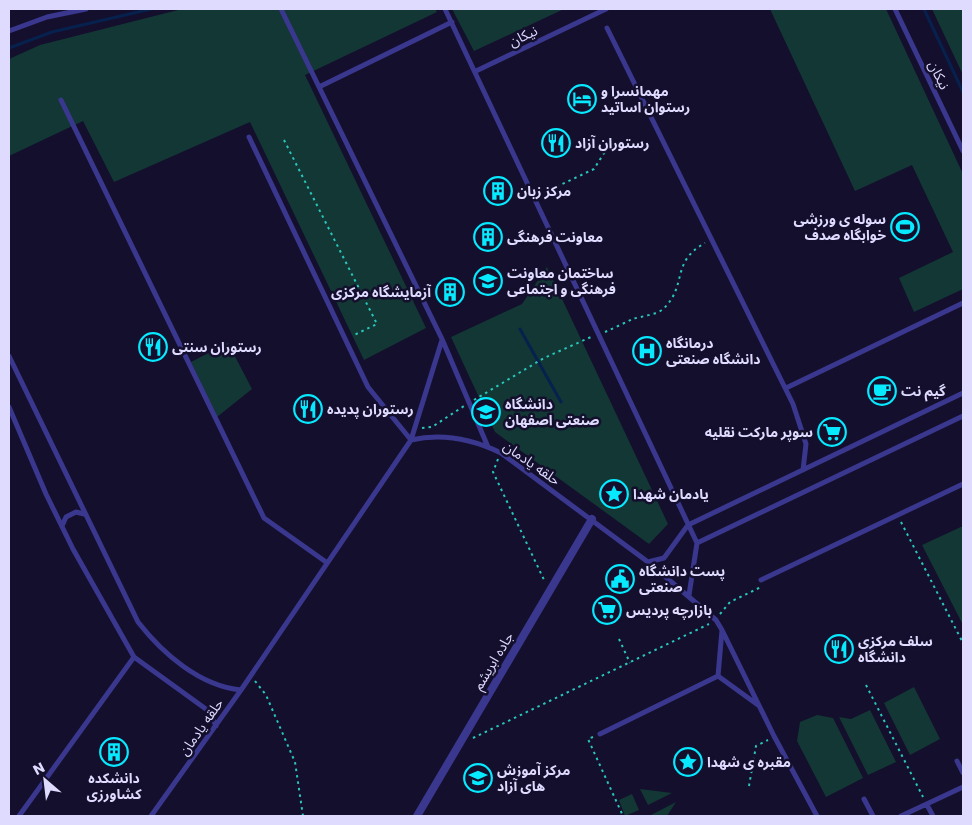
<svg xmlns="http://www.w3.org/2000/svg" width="972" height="825" viewBox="0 0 972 825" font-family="Poppins,'Noto Sans Arabic',sans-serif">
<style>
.green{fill:#123735}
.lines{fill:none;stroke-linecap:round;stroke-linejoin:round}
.stream{stroke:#07214e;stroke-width:3}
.path{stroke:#28c6bb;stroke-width:2;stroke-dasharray:2.5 4;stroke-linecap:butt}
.service{stroke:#3a378e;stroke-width:5}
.pedestrian{stroke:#3a378e;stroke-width:8}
.labels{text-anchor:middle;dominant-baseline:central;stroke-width:5;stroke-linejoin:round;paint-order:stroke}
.street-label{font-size:14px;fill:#dedbff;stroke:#140f2c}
.poi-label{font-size:14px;font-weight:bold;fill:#dedbff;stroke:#140f2c;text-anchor:start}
</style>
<rect width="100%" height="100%" fill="#140f2c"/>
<path class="green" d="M182,9H435L437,12L305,75L426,328L364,360L250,122L114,182L83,121L9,156V59L40,45Z
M452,9H564L474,51Z
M770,9H886L963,174V289L914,312L899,278L953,252L912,165L855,191Z
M932,9H963V75Z
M547,267L668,524L649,544L495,432L451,337L522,304Z
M228,343L252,389L217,417L191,362Z
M963,526V625L922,545Z
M914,687L940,739L910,755L884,703Z
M870,710L896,762L868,775L839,717L851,719Z
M817,715L833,718L863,778L826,797L797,741L800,722Z
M640,789L672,793L648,805Z
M632,794L639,810L625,816L619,800Z
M676,802L667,816H652L651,815Z"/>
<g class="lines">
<path class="stream" d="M924,9L963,92
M9,48L52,32L151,9
M520,329L561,402"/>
<path class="path" d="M284,140L377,324L352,336
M539,195L594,169L606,150
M605,332C614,328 624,323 633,319C642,316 656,315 663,309C688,286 670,262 705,243
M474,400L544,358L591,337
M422,428L432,427L464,406
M498,459L493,472L545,582
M901,522L963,643
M720,614L730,602L761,587
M619,639L630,663
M255,681L266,695L295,762L303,816
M866,685L923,797
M593,737L588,739L623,816
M473,738L709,624
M749,786L756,746L768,740"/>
<path class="service" d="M281,9L442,339L488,447
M445,9L697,543L689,595
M895,9L963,151
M607,28L793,404L806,444L803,470
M9,31L47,17L86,9
M476,71L606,9
M321,86L452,22
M61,100L264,518L326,562
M249,137L368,387L411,440
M9,356L138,622C163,654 200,686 241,690
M786,388L963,303
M9,407L46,494L73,549L134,657L210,712L216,726
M411,440L442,340
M62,526L66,517L76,512L84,514
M697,543L963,416
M648,562L664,558L688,525L963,393
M761,580L963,484
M718,676L758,705
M718,676L722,630
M600,734L718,676
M957,761L963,773
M864,799L873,816
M927,805L933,816
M19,816L134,657
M151,816L241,690L411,440C442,433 472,439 501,453L648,562L716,620L722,630L774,736L817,816
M901,816L963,787"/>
<path class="pedestrian" d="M417,816L592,519"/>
</g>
<defs>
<symbol id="hotel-ring" viewBox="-11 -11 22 22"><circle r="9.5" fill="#140f2c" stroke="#07e9ff" stroke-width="1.5"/><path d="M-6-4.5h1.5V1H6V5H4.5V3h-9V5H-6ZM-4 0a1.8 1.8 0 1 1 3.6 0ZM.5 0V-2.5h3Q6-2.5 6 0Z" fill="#07e9ff"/></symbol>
<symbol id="restaurant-ring" viewBox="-11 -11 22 22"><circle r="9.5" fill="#140f2c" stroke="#07e9ff" stroke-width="1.5"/><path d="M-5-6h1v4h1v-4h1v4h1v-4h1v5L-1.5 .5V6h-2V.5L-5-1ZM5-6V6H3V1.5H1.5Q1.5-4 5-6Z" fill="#07e9ff"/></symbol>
<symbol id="building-ring" viewBox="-11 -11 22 22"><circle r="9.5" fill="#140f2c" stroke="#07e9ff" stroke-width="1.5"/><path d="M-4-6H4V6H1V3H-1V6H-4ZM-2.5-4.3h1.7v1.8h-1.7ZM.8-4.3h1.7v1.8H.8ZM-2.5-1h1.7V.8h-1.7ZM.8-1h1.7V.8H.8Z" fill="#07e9ff"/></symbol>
<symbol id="stadium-ring" viewBox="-11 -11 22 22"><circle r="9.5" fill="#140f2c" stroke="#07e9ff" stroke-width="1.5"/><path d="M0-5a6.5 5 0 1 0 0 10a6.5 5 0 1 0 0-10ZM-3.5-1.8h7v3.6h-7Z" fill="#07e9ff"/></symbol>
<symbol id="university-ring" viewBox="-11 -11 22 22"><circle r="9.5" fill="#140f2c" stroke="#07e9ff" stroke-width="1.5"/><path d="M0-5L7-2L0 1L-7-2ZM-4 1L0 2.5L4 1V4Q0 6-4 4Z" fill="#07e9ff"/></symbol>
<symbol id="hospital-ring" viewBox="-11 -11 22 22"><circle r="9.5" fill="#140f2c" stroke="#07e9ff" stroke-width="1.5"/><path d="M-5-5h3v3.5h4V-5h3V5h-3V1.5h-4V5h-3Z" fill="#07e9ff"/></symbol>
<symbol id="cafe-ring" viewBox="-11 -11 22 22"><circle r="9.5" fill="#140f2c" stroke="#07e9ff" stroke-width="1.5"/><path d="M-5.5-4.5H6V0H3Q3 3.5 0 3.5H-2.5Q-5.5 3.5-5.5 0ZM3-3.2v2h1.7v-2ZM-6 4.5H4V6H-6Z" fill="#07e9ff"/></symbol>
<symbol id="supermarket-ring" viewBox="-11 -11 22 22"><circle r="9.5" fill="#140f2c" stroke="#07e9ff" stroke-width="1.5"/><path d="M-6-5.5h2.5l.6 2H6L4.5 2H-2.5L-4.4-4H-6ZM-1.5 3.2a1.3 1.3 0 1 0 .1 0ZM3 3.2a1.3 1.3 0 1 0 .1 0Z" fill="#07e9ff"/></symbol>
<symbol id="sight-ring" viewBox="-11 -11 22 22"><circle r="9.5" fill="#140f2c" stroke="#07e9ff" stroke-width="1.5"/><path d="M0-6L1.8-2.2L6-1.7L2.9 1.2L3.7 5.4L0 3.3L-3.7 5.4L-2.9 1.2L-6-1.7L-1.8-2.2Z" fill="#07e9ff"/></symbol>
<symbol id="civic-ring" viewBox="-11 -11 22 22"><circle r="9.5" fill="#140f2c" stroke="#07e9ff" stroke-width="1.5"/><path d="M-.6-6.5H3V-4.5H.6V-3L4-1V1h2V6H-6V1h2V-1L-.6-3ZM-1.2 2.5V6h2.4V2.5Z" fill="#07e9ff"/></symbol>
</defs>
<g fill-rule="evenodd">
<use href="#hotel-ring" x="566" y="83" width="32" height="32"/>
<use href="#restaurant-ring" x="540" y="127" width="32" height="32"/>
<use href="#building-ring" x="482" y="175" width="32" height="32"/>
<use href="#stadium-ring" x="889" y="211" width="32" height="32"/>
<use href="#building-ring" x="472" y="221" width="32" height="32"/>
<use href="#university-ring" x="472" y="265" width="32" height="32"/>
<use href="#building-ring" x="434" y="276" width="32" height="32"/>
<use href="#restaurant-ring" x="137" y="331" width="32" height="32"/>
<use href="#hospital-ring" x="631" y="335" width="32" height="32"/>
<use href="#cafe-ring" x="866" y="375" width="32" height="32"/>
<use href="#restaurant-ring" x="292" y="393" width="32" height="32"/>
<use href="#university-ring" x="470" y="396" width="32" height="32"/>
<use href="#supermarket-ring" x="816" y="416" width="32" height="32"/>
<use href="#sight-ring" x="598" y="478" width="32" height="32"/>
<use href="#civic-ring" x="604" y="563" width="32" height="32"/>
<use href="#supermarket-ring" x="591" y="594" width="32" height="32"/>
<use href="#restaurant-ring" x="823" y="633" width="32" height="32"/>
<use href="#building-ring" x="98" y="736" width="32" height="32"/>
<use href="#sight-ring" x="672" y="746" width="32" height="32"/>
<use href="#university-ring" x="462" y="762" width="32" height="32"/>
</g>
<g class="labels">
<g class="street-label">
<text transform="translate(523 36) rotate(-26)">نیکان</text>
<text transform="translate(939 75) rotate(64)">نیکان</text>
<text transform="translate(532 463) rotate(35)">حلقه یادمان</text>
<text transform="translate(493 661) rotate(-59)">جاده ابریشم</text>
<text transform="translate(201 727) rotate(-55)">حلقه یادمان</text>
</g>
<g class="poi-label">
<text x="601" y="91">مهمانسرا و<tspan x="601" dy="16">رستوان اساتید</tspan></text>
<text x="575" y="143">رستوران آزاد</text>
<text x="517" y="191">مرکز زبان</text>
<text x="886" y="219" text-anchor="end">سوله ی ورزشی<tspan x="886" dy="16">خوابگاه صدف</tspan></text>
<text x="507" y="237">معاونت فرهنگی</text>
<text x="507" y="273">ساختمان معاونت<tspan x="507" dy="16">فرهنگی و اجتماعی</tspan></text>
<text x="431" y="292" text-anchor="end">آزمایشگاه مرکزی</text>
<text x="666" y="343">درمانگاه<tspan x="666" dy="16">دانشگاه صنعتی</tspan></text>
<text x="172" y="347">رستوران سنتی</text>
<text x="901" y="391">گیم نت</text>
<text x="505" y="404">دانشگاه<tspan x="505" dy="16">صنعتی اصفهان</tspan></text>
<text x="327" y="409">رستوران پدیده</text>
<text x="813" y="432" text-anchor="end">سوپر مارکت نقلیه</text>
<text x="633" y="494">یادمان شهدا</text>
<text x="639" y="571">پست دانشگاه<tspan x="639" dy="16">صنعتی</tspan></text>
<text x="626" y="610">بازارچه پردیس</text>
<text x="858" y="641">سلف مرکزی<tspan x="858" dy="16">دانشگاه</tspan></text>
<text x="707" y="762">مقبره ی شهدا</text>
<text x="497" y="770">مرکز آموزش<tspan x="497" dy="16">های آزاد</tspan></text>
<text x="114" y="778" text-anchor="middle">دانشکده<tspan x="114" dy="16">کشاورزی</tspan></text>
</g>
</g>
<rect width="972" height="825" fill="none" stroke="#dedbff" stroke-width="20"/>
<g transform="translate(45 780) rotate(332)" stroke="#140f2c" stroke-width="4" paint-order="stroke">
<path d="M0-4L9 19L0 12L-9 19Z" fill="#dedbff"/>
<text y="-8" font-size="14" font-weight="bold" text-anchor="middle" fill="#dedbff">N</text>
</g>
</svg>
